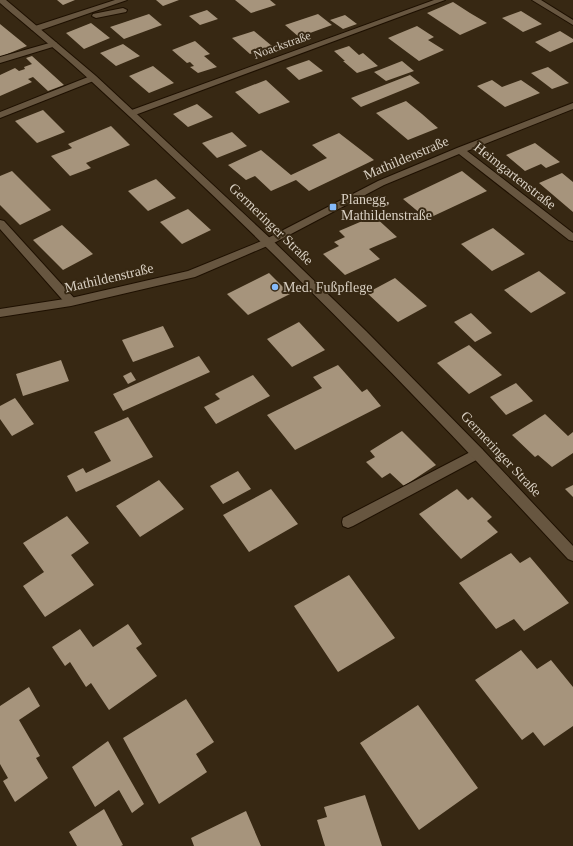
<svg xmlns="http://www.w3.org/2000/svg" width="573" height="846" viewBox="0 0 573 846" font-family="'Times New Roman',serif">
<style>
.building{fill:#a6947c}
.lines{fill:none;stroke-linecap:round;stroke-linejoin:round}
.lane-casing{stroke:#1e1000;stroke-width:2}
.street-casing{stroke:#1e1000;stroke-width:2}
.secondary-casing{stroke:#1e1000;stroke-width:2}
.lane{fill:#675640;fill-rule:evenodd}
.street{fill:#675640;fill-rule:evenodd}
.secondary{fill:#675640;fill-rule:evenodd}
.poi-dot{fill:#86bbfb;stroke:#372813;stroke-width:1.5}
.labels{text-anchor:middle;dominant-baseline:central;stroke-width:4;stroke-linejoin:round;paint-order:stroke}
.far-street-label{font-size:12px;fill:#d9d0c3;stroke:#372813}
.street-label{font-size:14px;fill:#d9d0c3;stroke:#372813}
.poi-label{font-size:14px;fill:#d9d0c3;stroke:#372813;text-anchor:start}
</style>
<rect width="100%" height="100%" fill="#372813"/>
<path class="building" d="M57,0H75L63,5Z
M156,0H179L163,6Z
M235,0H270L276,5L251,13Z
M453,2L470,13L487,23L460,35L427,13Z
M207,10L218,19L200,25L189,16Z
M521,11L542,24L523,32L502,18Z
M149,14L162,25L124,39L110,27Z
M318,14L332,25L299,37L285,25Z
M345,15L357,24L343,29L330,20Z
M91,23L110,38L84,49L66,33Z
M0,24L27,46L0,57Z
M417,26L434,37L428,40L444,50L419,61L388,38Z
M254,31L272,46L250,54L232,38Z
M560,31L573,39V42L550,52L535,42Z
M195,41L210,54L204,56L217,67L198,73L190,67L194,66L190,62L187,63L172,50Z
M123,44L140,56L116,66L100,53Z
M349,46L359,55L363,53L378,66L357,73L343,61H345L334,51Z
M32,56L64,85L48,91L33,77L28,79L32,82L0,96V75L15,68L19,71L25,69L24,67L32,64L26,58Z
M309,60L323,71L299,80L286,68Z
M402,61L414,71L386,81L374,72Z
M153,66L174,83L149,93L129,76Z
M548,67L569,83L552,89L531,73Z
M410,75L420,83L361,107L351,98Z
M266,80L290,102L259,114L235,92Z
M492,80L502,87L521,80L540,93L505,107L477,86Z
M406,101L422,114L438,128L408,140L376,113Z
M197,104L213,117L188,127L173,114Z
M43,110L65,132L37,143L15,121Z
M111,126L130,145L86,163L91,168L70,176L51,156L72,148L68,144Z
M232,132L247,146L217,158L202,143Z
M339,133L374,160L309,191L296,180L271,191L255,176L246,180L228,165L261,150L291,175L327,158L312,145Z
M535,143L560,162L546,168L541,164L525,171L506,155Z
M12,171L51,210L20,225L0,205V176Z
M462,171L487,191L427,219L403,199Z
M562,173L573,182V212L539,183Z
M156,179L176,198L148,211L128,191Z
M188,209L211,230L182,244L160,222Z
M374,216L397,237L369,249L380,259L345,275L323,254L339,246L334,242L345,237L339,231Z
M62,225L93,254L63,270L33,240Z
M493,228L525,254L492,271L461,244Z
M539,271L566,293L531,313L504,290Z
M269,273L290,294L248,315L227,294Z
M395,278L427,306L398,322L367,293Z
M471,313L492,333L475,342L454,322Z
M299,322L325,350L292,367L267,339Z
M163,326L174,347L133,362L122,340Z
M469,345L502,375L469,394L437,363Z
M199,356L210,372L123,411L113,394Z
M61,360L69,381L23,396L16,374Z
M338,365L362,392L367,389L381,406L295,450L267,415L322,388L313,377Z
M131,372L136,380L128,384L123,376Z
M253,375L270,396L216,424L204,407L220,399L215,394Z
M516,383L533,401L506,415L490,397Z
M15,398L34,424L12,436L0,419V406Z
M545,414L568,436L573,432V453L552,467L538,455L535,457L512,435Z
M128,417L153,457L76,492L67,476L83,468L86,473L111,461L94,432Z
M402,431L436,465L404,486L390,473L382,478L366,462L375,457L370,451Z
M238,471L251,489L223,504L210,486Z
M159,480L184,509L140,537L116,506Z
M573,485V497L565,489Z
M271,489L298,524L249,552L223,515Z
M457,489L468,500L472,497L492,517L487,521L498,532L461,559L419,514Z
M67,516L89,543L71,555L94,585L45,617L23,586L44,572L23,543Z
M511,553L520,563L530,557L569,603L524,631L514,619L496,629L459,583Z
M349,575L395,638L338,672L294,606Z
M128,624L142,644L136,648L157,676L109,710L91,683L86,687L70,662L65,666L52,647L80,629L93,647Z
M521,650L537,669L551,660L573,687V726L544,746L533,732L522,740L475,680Z
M29,687L40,706L19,720L40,756L36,758L48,778L15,802L3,781L8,778L0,764V706Z
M186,699L214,742L196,754L207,772L159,804L123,738Z
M418,705L478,788L419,830L360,743Z
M108,741L144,804L132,813L119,790L95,807L72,767Z
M365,795L382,846H325L317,820L327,817L324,807Z
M104,809L123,845L121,846H77L69,832Z
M246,811L261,846H194L191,838Z"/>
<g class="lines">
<defs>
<path id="lane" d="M115,0H127L38,31H35L31,29L32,27Z
M123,8L127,10L126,12L96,18L92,16L93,14Z
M53,42H56L57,44L56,46L0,63V57Z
M93,75L97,78L96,80L0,118V112Z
M0,220L4,221L75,299L76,302L75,305H67L0,229Z
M478,448L482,449L484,453L482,457L353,526L348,528L343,526L342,522L343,518Z"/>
<path id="street" d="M434,0H445L135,115L132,116L128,113L129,111Z
M532,0H541L573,20V25Z
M573,103V109L467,151L573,233V241L569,240L459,154L384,185L272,244L195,277L71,306L0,317V309L71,298L188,271L264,240L378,181L457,148Z"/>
<path id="secondary" d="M0,0H6L96,76L272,240L366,331L482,449L573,546V561L568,559C415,393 257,233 91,81C62,54 30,29 0,3Z"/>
</defs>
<use href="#lane" class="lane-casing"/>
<use href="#street" class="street-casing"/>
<use href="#secondary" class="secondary-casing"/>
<use href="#lane" class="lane"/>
<use href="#street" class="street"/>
<use href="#secondary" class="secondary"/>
</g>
<g class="poi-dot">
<rect x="329" y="203" width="8" height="8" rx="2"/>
<circle cx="275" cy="287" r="4"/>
</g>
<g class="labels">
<g class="far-street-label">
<text transform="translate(282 45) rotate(-20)">Noackstraße</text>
</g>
<g class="street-label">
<text transform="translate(406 158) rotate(-23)">Mathildenstraße</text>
<text transform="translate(515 176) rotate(38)">Heimgartenstraße</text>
<text transform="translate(271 224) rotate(44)">Germeringer Straße</text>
<text transform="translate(109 278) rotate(-13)">Mathildenstraße</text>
<text transform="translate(501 454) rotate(47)">Germeringer Straße</text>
</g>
<g class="poi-label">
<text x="341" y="199">Planegg,<tspan x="341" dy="16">Mathildenstraße</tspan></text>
<text x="283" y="287">Med. Fußpflege</text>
</g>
</g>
</svg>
